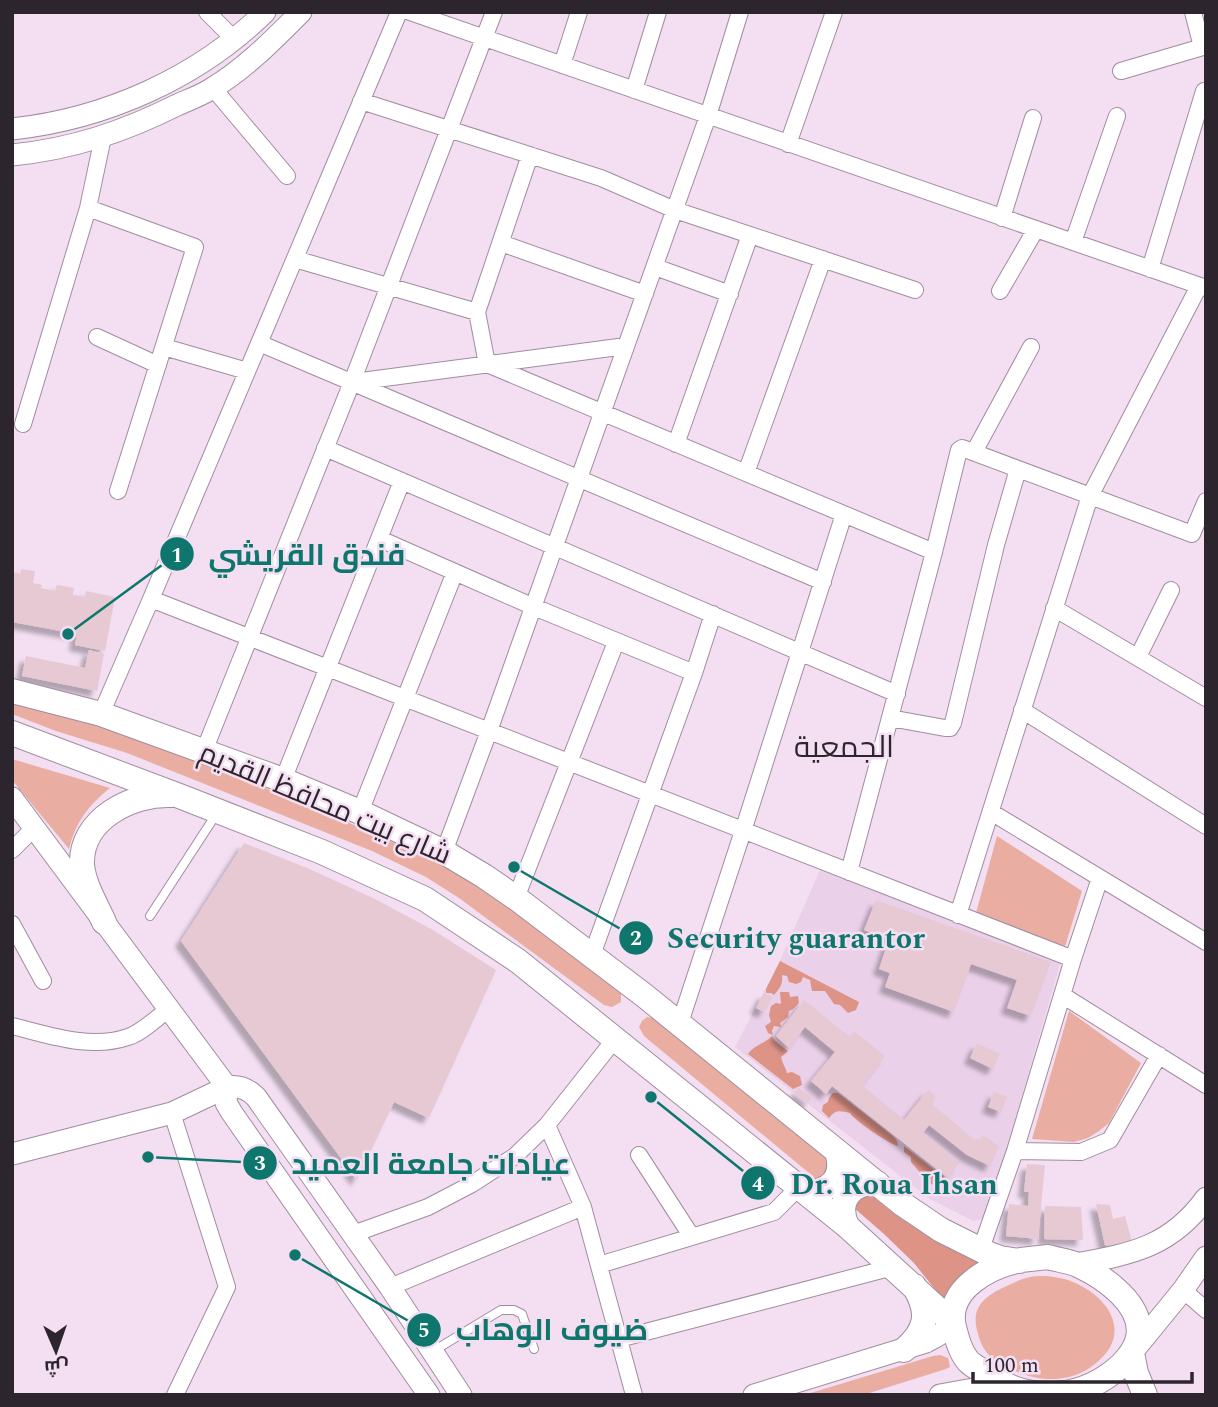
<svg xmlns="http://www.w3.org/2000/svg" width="1218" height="1407" viewBox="0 0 1218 1407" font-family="Spectral,Cairo,serif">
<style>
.built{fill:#ead0e9}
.green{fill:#eaada2}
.forest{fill:#de9387}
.building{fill:#e6c9d2;filter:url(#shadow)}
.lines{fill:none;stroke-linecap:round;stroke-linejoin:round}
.lane-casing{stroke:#a08d9f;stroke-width:10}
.street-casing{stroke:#a08d9f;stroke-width:18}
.secondary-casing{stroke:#a08d9f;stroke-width:23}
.primary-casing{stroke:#a08d9f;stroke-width:26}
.lane{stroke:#fff;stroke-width:8}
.street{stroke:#fff;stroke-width:16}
.secondary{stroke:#fff;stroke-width:21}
.primary{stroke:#fff;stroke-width:24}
.labels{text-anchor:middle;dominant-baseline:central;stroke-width:5;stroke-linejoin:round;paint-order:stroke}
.street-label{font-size:28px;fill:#2d252d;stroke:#f3def2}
.neighbourhood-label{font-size:30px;fill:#2d252d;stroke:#f3def2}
.leader{fill:none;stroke:#0f766e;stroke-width:2.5}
.callout-dot{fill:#0f766e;stroke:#f3def2;stroke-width:2.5}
.mark-label{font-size:21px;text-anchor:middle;font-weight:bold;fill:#fff}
.callout-label{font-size:30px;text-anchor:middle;font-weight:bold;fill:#0f766e;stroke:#f3def2;stroke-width:5;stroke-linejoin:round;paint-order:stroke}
</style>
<defs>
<filter id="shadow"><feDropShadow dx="-6" dy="6" stdDeviation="2" flood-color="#0004"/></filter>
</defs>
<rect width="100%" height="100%" fill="#f3def2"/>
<path class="built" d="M820,870L1061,961L989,1209L982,1219L973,1221L930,1199L735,1047L780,961Z"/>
<path class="green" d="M12,701L88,721L229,773L345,821L426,857L462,876L519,914L621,991V1002L612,1007L604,1005L459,898L426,877L372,851L127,753L56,731L12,714Z
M12,759L110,788C89,804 75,823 69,849L12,780Z
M997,836L1082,891L1064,950L976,913Z
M1069,1011L1141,1063L1109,1123L1099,1131L1088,1138L1074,1142L1032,1139Z
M647,1017L653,1018L827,1157L833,1168L818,1179L815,1178L644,1036L639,1027L642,1021Z
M1047,1276C1054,1277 1062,1278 1068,1280C1110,1295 1136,1336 1091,1367C1063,1386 1028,1381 1001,1363C997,1361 991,1358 988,1354C982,1347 979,1339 977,1330C970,1303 991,1293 1011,1284C1016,1282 1021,1279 1026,1278C1033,1276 1040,1276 1047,1276Z
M940,1355L948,1358L950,1367L946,1369L863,1395H804L933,1356Z"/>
<path class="forest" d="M780,961L859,1002L856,1010L848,1013L840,1005L834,1004L825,991H812L810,980L803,977L801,982L796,984L789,982L787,976L782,975C783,984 780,988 774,995L771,993H766V989Z
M780,992H789L790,997L798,996L799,1003L793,1009L789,1011L788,1017L780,1023L781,1027L774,1026L772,1031L773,1035L768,1033L765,1026L771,1022L769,1015L771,1006L776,1003L781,1004Z
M772,1036L775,1041L788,1051L781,1057C782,1063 786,1068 787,1073L792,1072L800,1076L802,1085L793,1089L748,1054C754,1045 764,1044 772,1036Z
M833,1093H838L893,1136L897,1141L898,1146C889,1144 855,1121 850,1113C840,1111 836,1109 829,1118L822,1111L823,1105L828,1102L829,1098Z
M904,1146L944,1177L945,1184L938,1183L939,1179L935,1178L934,1185L928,1183L927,1174L922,1175L911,1162V1157L904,1152Z
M866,1191L893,1213L917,1229L985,1260L945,1302L914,1263L884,1234L853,1207Z"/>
<path class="building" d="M21,569L35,571L33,583L42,585L41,588L55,591L57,585L74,588L73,595L85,597L86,591L115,597L105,651L75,645L77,634L12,622V572L20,574Z
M89,650L104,654L97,691L22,676L26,656L85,668Z
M244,843L307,868L373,898L433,930L496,970L429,1118L394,1102L357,1180L181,941Z
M876,900L1051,962L1031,1016L1007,1008L1017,980L971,964L954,1012L885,987L890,973L879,969L889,939L864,930Z
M764,993L772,997L764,1012L756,1008Z
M804,1000L850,1037L854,1031L885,1056L862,1085L904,1120L928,1090L936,1097L932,1104L977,1142L983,1135L999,1146L990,1166L967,1155L929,1125L923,1133L959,1163L948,1178L832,1086L826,1094L811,1081L835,1052L805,1027L789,1048L776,1036Z
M977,1043L1000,1054L993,1069L970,1058Z
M799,1088L812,1098L808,1103L795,1093Z
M994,1092L1007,1097L1001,1112L988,1107Z
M1027,1164L1045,1165L1038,1239L1006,1236L1009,1204L1028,1206L1029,1192H1024Z
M1096,1204L1110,1205L1113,1219L1125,1216L1132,1242L1113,1247L1105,1245Z
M1045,1206L1081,1207L1083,1240L1044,1239Z"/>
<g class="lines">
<defs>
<path id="lane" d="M150,916L217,813
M435,1350L501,1310H514L522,1314L534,1349"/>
<path id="street" d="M207,12L234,39
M410,12L1206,288
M1193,12L1202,47
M562,65L579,12
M1121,71L1206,46
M213,88L287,176
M634,90L658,12
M361,101L601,178L675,210L915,290
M788,144L834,12
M530,155L477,312L487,364L934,552
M88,208L195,247L118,491
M1002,218L1033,118
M1073,242L1117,116
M501,243L645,294
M295,259L477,312
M655,267L730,294
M1150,269L1204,91
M1000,291L1036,229
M97,337L158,365
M259,343L823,582
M164,347L247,371
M354,382L626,346
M23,424L88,208L103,137
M676,444L750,235
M325,448L897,694
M974,452L1031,347
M746,473L823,259
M380,539L534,607L694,673L713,614
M151,599L1073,959
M1054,608L1206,698
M1138,657L1171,590
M1022,710L1206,826
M101,714L151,599L399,12
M890,718L945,728H950L953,723L996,545L1018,469
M204,751L352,382L494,12
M283,780L402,481
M360,812L455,572
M991,812L1206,942
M12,850L32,830
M444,852L489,731L708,116L740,12
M849,872L934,552L959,450L962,448L1192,534L1206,501
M516,898L616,642
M958,915L1090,496L1199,286
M12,924L43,981
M592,955L694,673
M1062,995L1206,1085
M680,1023L743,831L844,514
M12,1026C49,1035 90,1050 128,1037C143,1032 156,1018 169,1009
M172,1113L227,1287L175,1395
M547,1125L583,1207L634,1395
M1015,1151L1081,1152L1110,1140L1159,1055
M639,1155L692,1237
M353,1234L428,1207L472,1184L515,1156L547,1125L615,1039
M981,1249L1015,1151L1073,959L1100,878
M599,1265L774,1212L799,1187
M390,1287L583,1207
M1183,1290L1206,1310
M619,1339L893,1267"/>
<path id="secondary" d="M12,129C105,119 198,78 265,12
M12,155C72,149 123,132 177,105C188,100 200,96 211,89C245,69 273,40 301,12
M12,798L227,1087L226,1103L232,1113L429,1395
M12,1154L172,1113L227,1087C239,1085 248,1089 256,1097L390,1287L461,1395
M1076,1264C1131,1254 1171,1247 1206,1198
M1134,1350L1183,1290L1206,1257
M754,1395L926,1342C937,1336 946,1332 952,1322
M940,1395L1001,1384"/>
<path id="primary" d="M12,691L101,714L283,780L360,812L444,852L484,876L516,898L645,996L901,1203L941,1230L989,1254L1000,1258L1019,1261
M12,733L182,797L322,852L425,899L518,961L847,1226L952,1322
M104,922C96,904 84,885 82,865C80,819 132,793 172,795
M805,1192C830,1193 845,1177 837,1152
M847,1226C836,1202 850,1182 877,1183
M1048,1257C1058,1260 1069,1261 1078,1265C1104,1277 1145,1305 1138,1338C1135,1351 1124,1364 1113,1372C1077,1400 1028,1402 990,1376C983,1371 974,1367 968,1361C960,1351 957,1339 954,1327C945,1289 990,1266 1021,1260C1030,1259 1039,1258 1048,1257Z
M904,1350C927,1330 930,1313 914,1286
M1132,1353L1136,1373L1145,1395"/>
</defs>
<use href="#lane" class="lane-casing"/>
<use href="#street" class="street-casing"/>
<use href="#secondary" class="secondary-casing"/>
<use href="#primary" class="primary-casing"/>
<use href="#lane" class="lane"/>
<use href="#street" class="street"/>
<use href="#secondary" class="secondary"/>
<use href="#primary" class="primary"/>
</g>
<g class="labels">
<g class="street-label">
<text transform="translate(325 804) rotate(23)">شارع بيت محافظ القديم</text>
</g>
<g class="neighbourhood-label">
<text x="844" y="748">الجمعية</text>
</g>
</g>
<path class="leader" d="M68 634L177 554M514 867L636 938M148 1157L260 1163M651 1097L758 1183M295 1255L424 1330"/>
<g class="callout-dot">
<circle cx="68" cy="634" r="7"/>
<circle cx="514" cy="867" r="7"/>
<circle cx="148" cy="1157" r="7"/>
<circle cx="651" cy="1097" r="7"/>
<circle cx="295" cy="1255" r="7"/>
<circle cx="177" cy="554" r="18"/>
<circle cx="636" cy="938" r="18"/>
<circle cx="260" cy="1163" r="18"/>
<circle cx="758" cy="1183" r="18"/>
<circle cx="424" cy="1330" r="18"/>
</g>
<g class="mark-label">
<text x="177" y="562">1</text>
<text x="636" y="945">2</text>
<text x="260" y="1170">3</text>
<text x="758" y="1191">4</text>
<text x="424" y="1337">5</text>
</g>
<g class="callout-label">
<text x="307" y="565">فندق القريشي</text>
<text x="796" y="948">Security guarantor</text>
<text x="431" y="1174">عيادات جامعة العميد</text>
<text x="894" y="1194">Dr. Roua Ihsan</text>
<text x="552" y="1340">ضيوف الوهاب</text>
</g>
<rect width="1218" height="1407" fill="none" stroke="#2d252d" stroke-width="28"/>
<g transform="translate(56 1351) rotate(178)" stroke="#f3def2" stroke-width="5" paint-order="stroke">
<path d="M0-5L12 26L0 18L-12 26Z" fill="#2d252d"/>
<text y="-10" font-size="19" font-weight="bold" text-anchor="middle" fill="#2d252d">ش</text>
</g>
<path d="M973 1372v10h219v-10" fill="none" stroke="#2d252d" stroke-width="3.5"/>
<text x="984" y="1372" font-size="21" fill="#2d252d" stroke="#f3def2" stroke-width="5" paint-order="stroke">100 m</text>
</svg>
